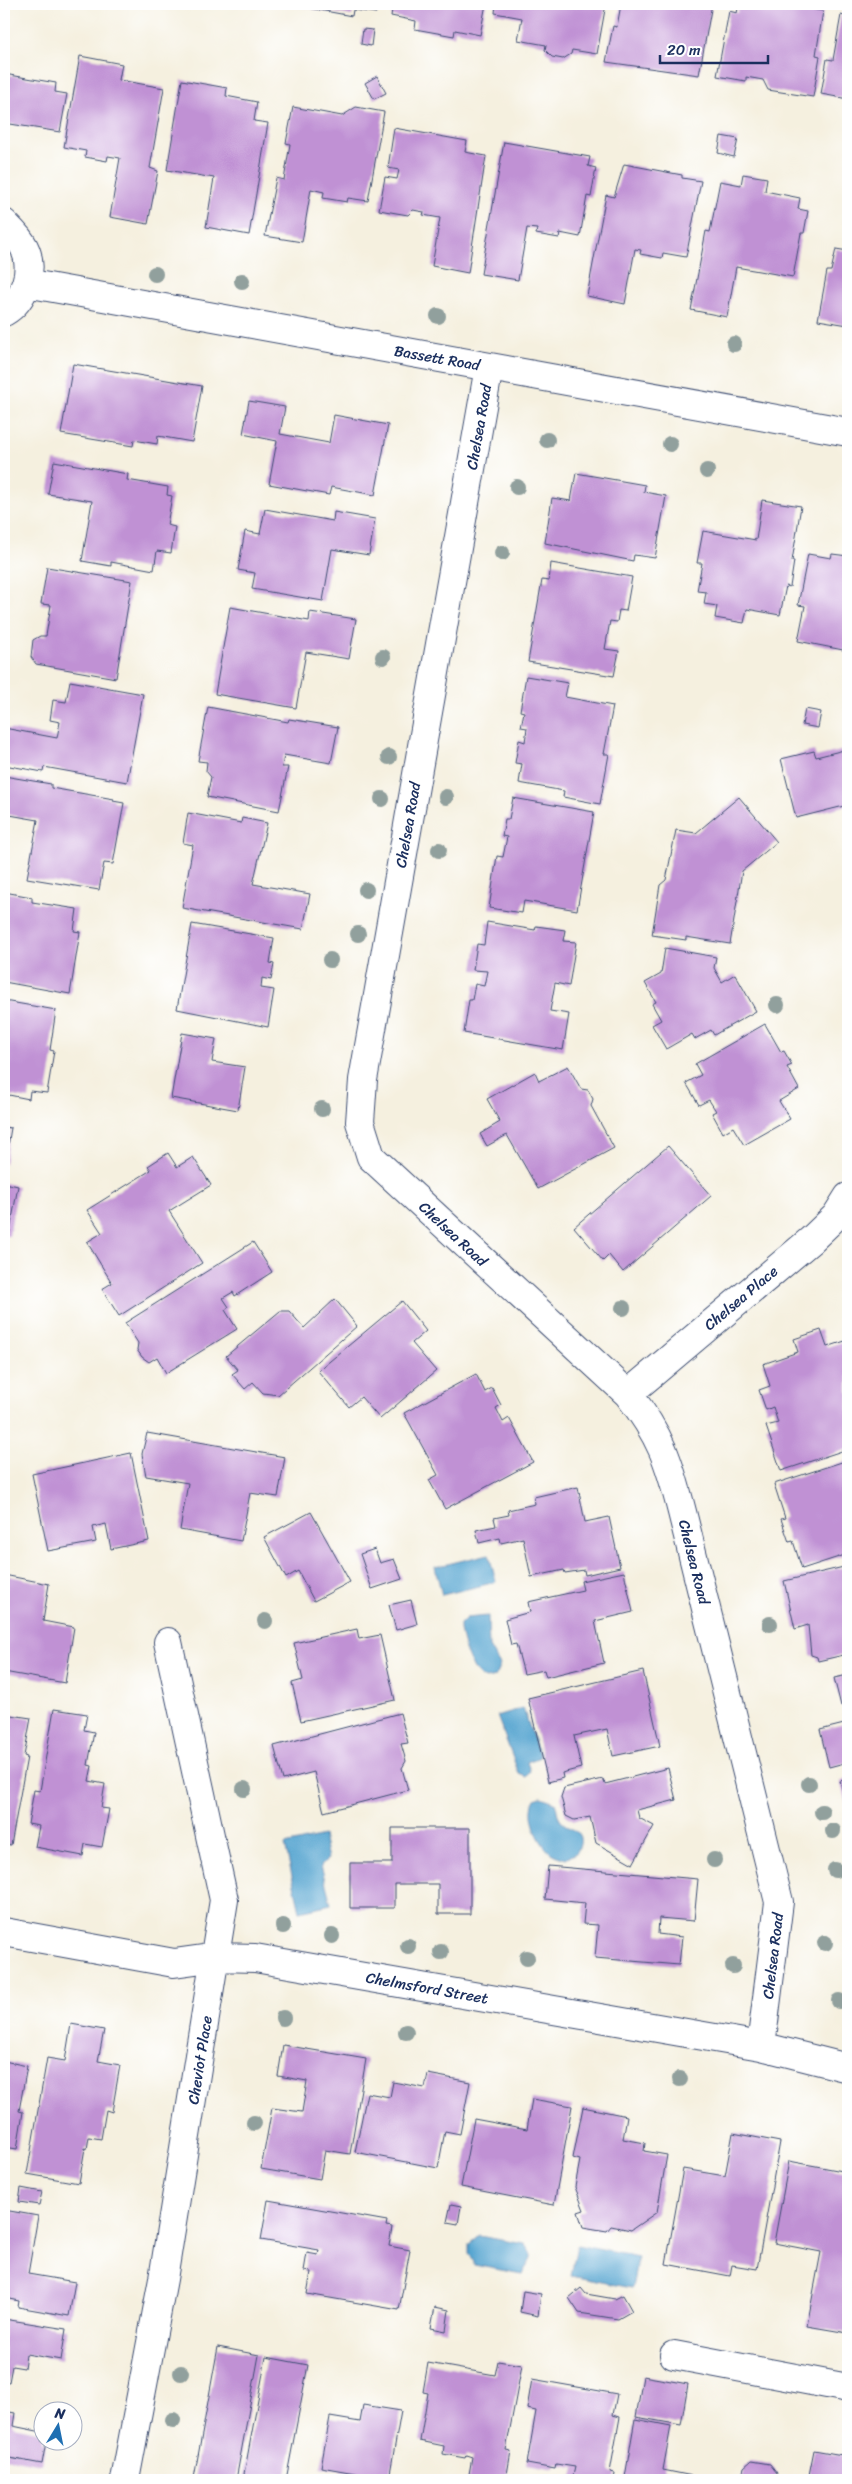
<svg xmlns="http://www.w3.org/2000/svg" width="852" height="2484" viewBox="0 0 852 2484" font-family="Sriracha,sans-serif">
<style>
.water{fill:#56a5d0;stroke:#386a97}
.building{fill:#c091d4}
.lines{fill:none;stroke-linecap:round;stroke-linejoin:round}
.minor-casing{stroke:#3c4c71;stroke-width:30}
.minor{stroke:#fff;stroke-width:28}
.tree{fill:#91a09d}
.labels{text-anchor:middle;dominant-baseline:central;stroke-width:4;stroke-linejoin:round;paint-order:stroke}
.street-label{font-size:15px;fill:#1b2f5e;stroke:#fff}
</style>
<rect width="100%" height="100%" fill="#fff"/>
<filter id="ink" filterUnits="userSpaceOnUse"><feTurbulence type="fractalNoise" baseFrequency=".02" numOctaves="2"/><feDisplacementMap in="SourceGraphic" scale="10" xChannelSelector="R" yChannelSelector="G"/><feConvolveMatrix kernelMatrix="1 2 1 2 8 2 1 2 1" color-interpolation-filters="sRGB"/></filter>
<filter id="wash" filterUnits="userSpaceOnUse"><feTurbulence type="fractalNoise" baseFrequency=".0096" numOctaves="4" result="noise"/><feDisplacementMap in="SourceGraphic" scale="20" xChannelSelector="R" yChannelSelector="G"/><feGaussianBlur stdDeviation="1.12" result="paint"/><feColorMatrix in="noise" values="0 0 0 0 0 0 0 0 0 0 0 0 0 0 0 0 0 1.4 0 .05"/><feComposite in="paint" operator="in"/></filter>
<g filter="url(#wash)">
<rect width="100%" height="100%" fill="#f5f0df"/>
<path class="water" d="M489,1554L496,1582L442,1595L435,1567Z
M488,1616L489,1647L500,1665L495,1677L486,1679C471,1675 462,1643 460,1629V1624L466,1618Z
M523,1708L540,1757L527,1762L530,1771L526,1777L519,1774L497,1716Z
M541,1797L555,1802C557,1807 557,1816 561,1821C572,1832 587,1830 577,1852L566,1859C561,1857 555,1856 551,1853C538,1843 526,1814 535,1799Z
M323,1836L328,1859L321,1865L331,1904L300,1911L285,1845Z
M479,2236L524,2244C538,2261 528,2259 522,2274L474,2265V2261L469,2254V2244Z
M577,2245L638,2257L632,2288L571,2276Z"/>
<g id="blocks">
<path class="building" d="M304,4H378L376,13L353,10L352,16L303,7Z
M393,4H486L480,35L455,30L454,36L415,29L416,21L391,16Z
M496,4H606L597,54L572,50L571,54L563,59L552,57L545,50L546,45L518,40L522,18L495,13Z
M621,4H712L699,75L606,62L613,26L617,27Z
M739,4L749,6V4H766L765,7L773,9L774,4H779L823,11L816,55L820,56L813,97L768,90L763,80L746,77V81L717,76L729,11L737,13Z
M841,15L848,17V99L821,94L827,59L833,60Z
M363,29L373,30L371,46L361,44Z
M80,56L122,64L119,80L164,88L150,168L158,171L148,224L110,217L120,158L108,156L107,161L85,157L86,151L64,147Z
M4,74L56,83L55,92L67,94L60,132L4,123Z
M377,76L386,93L374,99L365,83Z
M182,80L227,88L226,96L257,102L254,121L268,123L249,235L206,227L214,178L167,170Z
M293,107L342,116L356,107L384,112L368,201L348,198L347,202L323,198L324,192L311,189L302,242L265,236L276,178L284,180L290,144L286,143Z
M394,128L467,141L465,152L486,156L468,273L432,266L440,218L423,215L424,212L413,210L408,215L379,210L385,177L397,179L399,170L388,168Z
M721,136L738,139L734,157L718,153Z
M504,142L590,157L588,166L596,168L591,197L587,196L580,237L560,233L559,238L536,234L537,229L527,228L518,280L481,274Z
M624,164L682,175V178L701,181L686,257L663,253L662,258L640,254L641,250L635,249L625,304L587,296L606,195L614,197Z
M743,174L767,178L765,191L800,198L798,209L808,211L804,233H801L793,277L736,267L727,317L691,310L706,231L710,232L720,181L741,185Z
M836,249L848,251V325L818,320L827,271H831Z
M73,364L202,386L192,442L158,436L157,444L134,440L133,446L61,434Z
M249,401L285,407L280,434L329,443L334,415L388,425L375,495L331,487L329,495L269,484L277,441L243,434Z
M54,461L128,474L127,480L168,487L167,495L172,496L167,525L175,527L171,553L157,551L154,570L111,562V566L82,561L92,501L48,494Z
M576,473L645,485L644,492L666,496L655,558L634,555L633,561L545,543L552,498L571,501Z
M762,500L801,506L792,561H794L790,587L786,586L780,615L747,609L744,623L715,618L717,606L704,604L706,592L697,591L702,563H697L703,531L756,540Z
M265,509L333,521L334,512L375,519L369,555L332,549L323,601L252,589L255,573L238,570L245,531L260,534Z
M808,554L831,558L832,554L848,556V651L798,641L805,606L798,605Z
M551,563L632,577L626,611L619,610L617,622L610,621L605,649L619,651L614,676L528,662L542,580L549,581Z
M47,567L132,581L116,678L36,664L31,657L33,640L40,636H46L51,605L41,604Z
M230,607L309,621L310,612L356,619L349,659L306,652L296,708L215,694Z
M526,676L568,683L565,697L613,706L604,754H609L600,804L563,797L564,791L519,783L522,764L515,763L519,740L525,742L527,728L521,727L524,712L520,711Z
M70,681L143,694L127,782L44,767L43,772L4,765V728L57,738L60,722L50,720L53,700L66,702Z
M208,707L288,722L289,719L338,727L331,763L284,755L282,767H288L279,811L207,797L211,777L206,771L207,762L198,761Z
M805,709L821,712L818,728L802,725Z
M848,749V805L796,818L781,759L814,751L816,757Z
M4,776L51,784V788L114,799L113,801L124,803L113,864L104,863L99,890L27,878L38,820L4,814Z
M739,797L777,842L742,871L730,944L686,937V940L652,935L660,885L666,880L676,830L696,833Z
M513,798L594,812L577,910L524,901L522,913L489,908L497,856L503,857L507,837L502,836L505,819H509Z
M188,813L241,823L242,818L267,823L253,884L310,894L303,929L182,908L193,845L183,843Z
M4,892L32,897V902L77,909L74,931L80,932L70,994L4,982Z
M487,922L535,930L536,926L565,930L563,941L576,942L569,986L555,983L550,1011L569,1014L563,1050L464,1033L469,1000H472L475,984L484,986L487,971L473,970L477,944L484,945Z
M192,924L274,938L270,963L274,964L271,980L262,978L261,988L274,990L268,1027L177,1009Z
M665,948L716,957L714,968L722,982L735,974L756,1011L714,1035L711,1030L695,1039L692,1034L666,1049L652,1025L661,1020L652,1004L656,1002L645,983L661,974Z
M4,1001L56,1010L50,1050L54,1051L47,1093L30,1091L29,1099L4,1094Z
M765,1024L781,1052L784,1051L792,1065L787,1067L799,1089L779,1101L790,1119L744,1145L733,1127L723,1133L712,1113L716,1111L709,1100L699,1105L686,1083L701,1075L695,1064Z
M182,1033L216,1039L212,1062L245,1067L238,1110L171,1098Z
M568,1066L581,1089L588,1090L593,1099L591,1106L614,1148L538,1189L507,1135L487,1146L480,1134L500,1122L487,1099L535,1072L539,1081Z
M4,1127L11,1128L5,1164H4Z
M668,1146L711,1196L623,1272L609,1255L603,1261L574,1227Z
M168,1153L177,1167L193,1157L211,1185L169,1211L202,1263L119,1316L102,1289L112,1283L87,1242L102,1233L87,1210L151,1170L148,1166Z
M4,1183L18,1186L9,1236H4Z
M253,1242L272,1272L235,1296L233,1292L223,1298L229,1307L225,1310L237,1329L166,1373L157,1357L149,1362L142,1357L137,1350L138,1343L125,1323Z
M335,1299L357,1326L278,1395L263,1393L253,1382L245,1389L232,1374L238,1370L226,1356L280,1311H289L304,1328Z
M402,1301L426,1331L412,1343L436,1371L380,1419L361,1397L349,1407L318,1371Z
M821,1330L827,1347L845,1341L848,1352V1449L781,1471L766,1426L778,1423L773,1407L766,1410L759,1390L770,1386L763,1364L798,1352L794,1339Z
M476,1374L485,1392L492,1388L501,1405L496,1408L503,1422L509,1418L533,1462L445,1509L429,1480L438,1475L404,1413Z
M147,1433L285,1457L278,1497L250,1493L241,1541L180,1530L188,1483L146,1476L142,1454Z
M131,1453L149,1541L111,1549L106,1524L93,1527L96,1542L48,1551L32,1474Z
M848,1460V1554L802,1569L793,1541L789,1542L781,1519L785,1518L774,1484Z
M578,1487L585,1522L609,1517L620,1567L585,1575L584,1570L565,1573L564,1570L531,1577L523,1538L501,1543L500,1538L479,1543L476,1530L496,1526L494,1518L509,1515L508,1510L535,1504L534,1497Z
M311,1512L350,1582L314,1601L298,1571L286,1578L264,1537Z
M375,1549L380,1563L394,1559L402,1579L372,1589L360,1554Z
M848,1566V1654L818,1661L817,1657L811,1655L808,1625L795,1629L784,1581Z
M624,1572L633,1612L595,1621L604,1663L546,1677L544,1670L524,1674L516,1644L511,1645L505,1619L530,1612L528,1602L583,1590L581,1581Z
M4,1575L49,1584L43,1621L74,1627L65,1683L4,1672Z
M411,1600L417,1624L396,1630L389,1605Z
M357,1629L359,1639L380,1635L395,1700L301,1721L292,1683L303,1680L294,1643Z
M643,1671L660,1746L613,1756L607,1729L574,1736L581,1768L562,1773L563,1778L548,1782L528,1698Z
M848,1675V1705L841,1706L834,1678Z
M54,1709L87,1714L84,1730L94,1732L88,1765L92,1766L89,1781L105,1784L101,1808L109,1809L102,1847L85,1844L83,1856L35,1847L39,1826L28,1824L34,1790L40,1791Z
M400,1713L408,1743L401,1744L406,1761L402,1768L408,1790L324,1812L314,1772L283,1780L274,1746Z
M4,1714L31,1718L24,1756L27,1757L11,1845L4,1844Z
M848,1723V1762L829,1767L820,1730Z
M668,1768L676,1800L637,1810L639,1818L654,1826L633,1864L596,1843L590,1817L574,1820L566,1816L561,1797L564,1788L603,1779L605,1784Z
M848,1779V1811L840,1781Z
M392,1828H470V1914H438V1884H395V1908H350V1863H392Z
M548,1866L698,1879L694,1921L659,1918L658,1934L682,1937L679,1965L595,1958L598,1925L583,1924L585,1903L545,1899Z
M71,2024L104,2030L98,2061L120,2065L112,2112L106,2110L101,2139L89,2137L87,2149L85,2148L79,2183L27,2174L47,2058L65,2061Z
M283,2045L366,2059L350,2154L325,2150L320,2179L261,2169L272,2108L302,2112L307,2081L278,2076Z
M4,2061L27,2066L19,2111L23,2112L17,2149L4,2147Z
M428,2074L470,2082L460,2134L445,2131L438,2168L355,2152L367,2093L390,2097L393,2082L425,2088Z
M532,2099L572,2106L554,2205L461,2187L474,2119L527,2129Z
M583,2107L627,2116L623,2139L645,2143L644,2151L667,2155L657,2212L631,2230L611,2226L607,2231L583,2227L578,2212L584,2210L575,2187L580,2160L573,2158Z
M733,2133L780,2142L757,2269L732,2265L730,2276L666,2264L683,2169L725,2176Z
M789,2161L848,2172V2333L807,2326L821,2252L774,2243Z
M21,2188L42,2192L39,2205L19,2202Z
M268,2200L387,2221L386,2226L392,2227L389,2246L410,2250L399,2310L307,2294L311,2272L304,2271L307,2253L318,2255L319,2250L261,2240Z
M451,2204L461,2206L458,2224L447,2222Z
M4,2210L38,2216L28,2274L75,2282L69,2316L18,2307L19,2301L4,2298Z
M581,2288L586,2294L615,2299L623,2295L632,2311L618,2319L579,2313L569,2298Z
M523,2291L541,2294L538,2316L520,2312Z
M435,2307L449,2310L446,2331L431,2328Z
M4,2319L66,2329L61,2360L26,2354L24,2368L12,2366L9,2382L4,2381Z
M218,2347L259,2355L236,2480H208L194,2478Z
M266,2357L308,2365L286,2480H243Z
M498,2361L522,2365L506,2450L511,2451L506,2480H468L472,2457L466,2455L465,2458L443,2454L444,2446L420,2441L428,2393L423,2392L428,2363L495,2375Z
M643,2376L688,2384L681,2425L636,2417Z
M532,2379L617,2394L613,2415L620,2417L610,2472L615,2473L614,2480H572L575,2467L556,2464L555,2469L527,2464L536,2411L527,2409Z
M363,2405L401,2411L389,2479L321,2467L330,2417L360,2422Z
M4,2411L15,2413L13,2426L42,2432V2442H46L42,2464L4,2457Z
M635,2419L671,2426L663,2470L712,2480H635L625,2477Z
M814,2450L848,2456L844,2480H808Z
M751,2461L770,2464L777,2473L775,2480H741L744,2467Z"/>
</g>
</g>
<g filter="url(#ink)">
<use href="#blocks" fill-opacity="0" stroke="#3c4c71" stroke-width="1"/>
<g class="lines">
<defs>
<path id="minor" d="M4,223C12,231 19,237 24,247C35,269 25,300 4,312
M26,283L848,432
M489,367L363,1080L360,1122L371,1157L628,1394C661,1436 669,1461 682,1512L779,1902L761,2046
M628,1394L811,1240L836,1216L848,1197
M4,1932L174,1963L217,1957L255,1958L761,2046L848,2068
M674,2355L848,2388
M125,2480L163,2279L224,1900L168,1642"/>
</defs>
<use href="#minor" class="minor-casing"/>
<use href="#minor" class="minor"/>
</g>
<g class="tree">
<circle cx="155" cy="274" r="8"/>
<circle cx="242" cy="281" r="8"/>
<circle cx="438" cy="316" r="8"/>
<circle cx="734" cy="344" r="8"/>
<circle cx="547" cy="440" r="8"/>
<circle cx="670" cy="444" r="8"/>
<circle cx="707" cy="471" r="8"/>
<circle cx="517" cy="487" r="8"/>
<circle cx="502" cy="553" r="8"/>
<circle cx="383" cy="657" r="8"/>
<circle cx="389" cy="757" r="8"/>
<circle cx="446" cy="797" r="8"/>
<circle cx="382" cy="799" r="8"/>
<circle cx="439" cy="850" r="8"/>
<circle cx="366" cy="890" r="8"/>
<circle cx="358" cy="934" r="8"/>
<circle cx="330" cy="960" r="8"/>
<circle cx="777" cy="1005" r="8"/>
<circle cx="322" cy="1109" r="8"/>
<circle cx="623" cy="1308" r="8"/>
<circle cx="265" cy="1621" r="8"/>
<circle cx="770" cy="1624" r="8"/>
<circle cx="809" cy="1784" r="8"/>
<circle cx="244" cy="1789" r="8"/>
<circle cx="822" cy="1812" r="8"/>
<circle cx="833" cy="1831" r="8"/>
<circle cx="714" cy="1860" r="8"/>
<circle cx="835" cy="1870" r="8"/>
<circle cx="283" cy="1926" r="8"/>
<circle cx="332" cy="1936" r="8"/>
<circle cx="825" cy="1943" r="8"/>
<circle cx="408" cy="1946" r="8"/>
<circle cx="441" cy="1952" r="8"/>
<circle cx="527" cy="1958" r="8"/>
<circle cx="733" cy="1966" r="8"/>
<circle cx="839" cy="2001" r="8"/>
<circle cx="283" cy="2018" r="8"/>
<circle cx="406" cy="2032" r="8"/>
<circle cx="680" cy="2079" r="8"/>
<circle cx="254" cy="2123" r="8"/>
<circle cx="181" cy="2373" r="8"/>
<circle cx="173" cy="2420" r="8"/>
</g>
</g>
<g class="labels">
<g class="street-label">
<text transform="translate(437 358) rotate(10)">Bassett Road</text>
<text transform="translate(479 427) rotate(-80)">Chelsea Road</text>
<text transform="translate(408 825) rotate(-80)">Chelsea Road</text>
<text transform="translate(453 1234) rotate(43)">Chelsea Road</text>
<text transform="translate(741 1298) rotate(-40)">Chelsea Place</text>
<text transform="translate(694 1562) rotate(76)">Chelsea Road</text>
<text transform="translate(773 1956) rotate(-83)">Chelsea Road</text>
<text transform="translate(427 1988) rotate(10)">Chelmsford Street</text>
<text transform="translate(200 2060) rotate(-81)">Cheviot Place</text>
</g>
</g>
<rect width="852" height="2484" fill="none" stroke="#fff" stroke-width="20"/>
<g transform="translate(58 2426) rotate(10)"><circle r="24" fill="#ffffff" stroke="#a4acbf"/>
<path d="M0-4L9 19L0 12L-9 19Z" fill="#1f6fb2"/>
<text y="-8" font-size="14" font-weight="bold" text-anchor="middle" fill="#1b2f5e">N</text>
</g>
<path d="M660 55v8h108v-8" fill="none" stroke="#1b2f5e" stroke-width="2.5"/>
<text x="667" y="55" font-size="15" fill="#1b2f5e" stroke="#ffffff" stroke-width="4" paint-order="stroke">20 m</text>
</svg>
